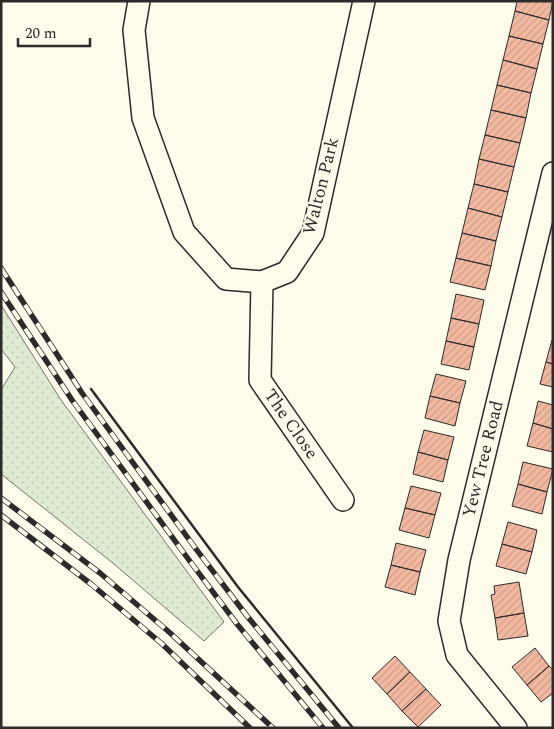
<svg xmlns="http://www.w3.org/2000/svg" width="554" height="729" viewBox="0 0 554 729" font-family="Spectral,serif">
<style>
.grass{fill:url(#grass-dots);stroke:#74746e}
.building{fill:url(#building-hatch);stroke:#2b2b2b}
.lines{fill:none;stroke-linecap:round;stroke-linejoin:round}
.minor-casing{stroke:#2b2b2b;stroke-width:24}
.minor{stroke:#fdfbea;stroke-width:21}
.rail-casing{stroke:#2b2b2b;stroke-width:5.5}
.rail{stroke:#fdfbea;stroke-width:4;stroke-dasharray:11;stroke-linecap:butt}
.wall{stroke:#2b2b2b;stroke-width:2.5}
.labels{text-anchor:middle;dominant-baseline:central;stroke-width:4;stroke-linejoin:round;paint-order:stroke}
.street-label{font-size:18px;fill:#2b2b2b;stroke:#fdfbea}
</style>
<defs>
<pattern id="grass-dots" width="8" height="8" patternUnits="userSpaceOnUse" patternTransform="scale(1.25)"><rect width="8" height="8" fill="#deebd1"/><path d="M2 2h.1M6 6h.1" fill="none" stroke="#bfcab4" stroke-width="1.8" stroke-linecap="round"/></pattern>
<pattern id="building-hatch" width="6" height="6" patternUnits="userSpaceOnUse" patternTransform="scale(1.25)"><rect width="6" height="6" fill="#f2b8a0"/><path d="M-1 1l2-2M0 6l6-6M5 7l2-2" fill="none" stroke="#d09e8a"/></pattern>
</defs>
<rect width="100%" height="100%" fill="#fdfbea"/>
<path class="grass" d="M1,305L61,400L224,622L204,641L114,564L1,474V390L15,367L1,349Z"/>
<path class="building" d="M517,1H553L549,20L515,11Z
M515,11L549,20L543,44L509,36Z
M509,36L543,44L537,69L503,60Z
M503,60L537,69L531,93L497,85Z
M497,85L531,93L526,118L491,110Z
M491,110L526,118L520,143L485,135Z
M485,135L520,143L514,167L479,159Z
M479,159L514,167L508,192L474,184Z
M474,184L508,192L502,217L468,208Z
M468,208L502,217L496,241L462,233Z
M462,233L496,241L491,266L456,258Z
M456,258L491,266L485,290L450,282Z
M456,294L484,300L479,324L451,318Z
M451,318L479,324L474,347L446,341Z
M552,340H553V364L546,362Z
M446,341L474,347L469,370L441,364Z
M546,362L553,364V387L540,384Z
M436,374L466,381L460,403L430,396Z
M430,396L460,403L455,426L425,418Z
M538,401L553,405V429L533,423Z
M533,423L553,429V452L527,446Z
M424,430L454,437L448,460L418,452Z
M418,452L448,460L443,482L413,474Z
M523,462L553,469L547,492L518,484Z
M518,484L547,492L542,514L512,506Z
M411,486L441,493L435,515L405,508Z
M405,508L435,515L429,538L399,530Z
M508,522L537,530L532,552L502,544Z
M396,543L426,550L420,572L391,565Z
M502,544L532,552L526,574L496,566Z
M391,565L420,572L415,595L385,587Z
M519,582L524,613L495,618L491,595L495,594L494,586Z
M524,613L528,636L498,640L495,618Z
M535,648L549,666L527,685L512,667Z
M395,656L410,672L387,694L372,678Z
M549,666L553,670V693L541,702L527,685Z
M410,672L426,689L402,711L387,694Z
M426,689L441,705L418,727L402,711Z"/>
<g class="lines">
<defs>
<path id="minor" d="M139,1L134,30L143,118L184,232L226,279L262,282L287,272L313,233L364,1
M262,282L260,380L343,500
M516,728L457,655L449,621L459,560L553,173"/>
</defs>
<use href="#minor" class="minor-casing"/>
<use href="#minor" class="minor"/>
<defs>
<path id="rail" d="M1,268L82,393L196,549L247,616L339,728
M1,292L72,400L186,556L237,624L323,728
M1,498L100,573L169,632L273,728
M1,515L91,584L161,643L250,728"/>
</defs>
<use href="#rail" class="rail-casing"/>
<use href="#rail" class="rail"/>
<path class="wall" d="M91,389L238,587L353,728"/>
</g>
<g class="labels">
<g class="street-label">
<text transform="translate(321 186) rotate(-76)">Walton Park</text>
<text transform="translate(291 424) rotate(55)">The Close</text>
<text transform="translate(483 459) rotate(-76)">Yew Tree Road</text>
</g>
</g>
<rect width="554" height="729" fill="none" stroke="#2b2b2b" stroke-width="5"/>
<path d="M18 38v8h72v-8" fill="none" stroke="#2b2b2b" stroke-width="2.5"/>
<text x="25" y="38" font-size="15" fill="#2b2b2b" stroke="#fdfbea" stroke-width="4" paint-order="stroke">20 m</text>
</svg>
